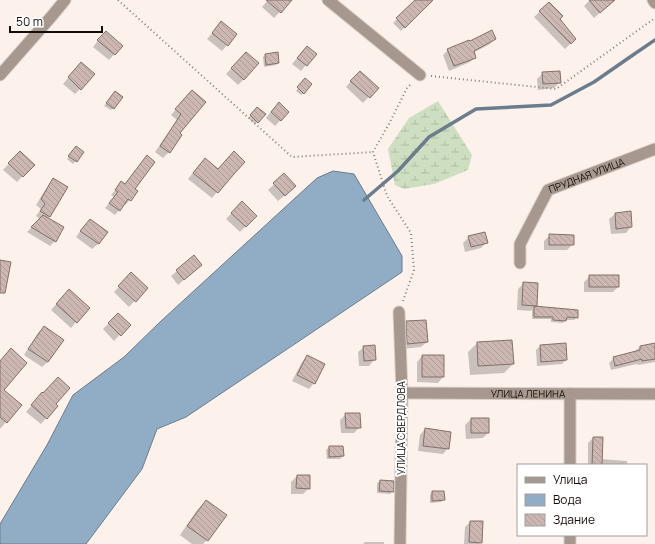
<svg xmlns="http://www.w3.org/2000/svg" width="655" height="544" viewBox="0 0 655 544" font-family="Manrope,sans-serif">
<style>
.wetland{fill:url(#wetland-marsh)}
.water{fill:#91acc5;stroke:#6b7c8d}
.shadow{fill:#0003}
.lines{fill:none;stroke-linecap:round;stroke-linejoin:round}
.stream{stroke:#6b7c8d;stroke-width:3.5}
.building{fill:url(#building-back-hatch);stroke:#83706b}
.minor-casing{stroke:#d8cdc7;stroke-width:13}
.tertiary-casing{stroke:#d8cdc7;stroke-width:13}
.path{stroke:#867d78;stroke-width:2;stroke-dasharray:1 3;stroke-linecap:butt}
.minor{stroke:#a6988f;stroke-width:11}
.tertiary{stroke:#a6988f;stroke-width:11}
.labels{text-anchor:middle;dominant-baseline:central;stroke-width:4;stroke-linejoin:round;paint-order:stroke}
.street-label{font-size:10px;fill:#130d09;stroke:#fff}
</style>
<defs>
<pattern id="wetland-marsh" width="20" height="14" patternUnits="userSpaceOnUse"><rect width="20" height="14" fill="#cddfc0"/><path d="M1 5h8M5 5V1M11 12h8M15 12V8" fill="none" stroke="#afbea4"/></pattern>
<pattern id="building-back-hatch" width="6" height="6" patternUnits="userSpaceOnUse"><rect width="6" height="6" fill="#ccb7b2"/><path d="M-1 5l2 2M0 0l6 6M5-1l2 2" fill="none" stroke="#ae9c98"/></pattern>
</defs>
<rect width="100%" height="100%" fill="#fdf1eb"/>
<path class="wetland" d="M438,101L472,155L468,170L434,184L404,189L395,185L388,149L409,118Z"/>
<path class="water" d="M333,171L354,174L402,256V272L186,417L157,429L142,469L86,544H0V524L47,445L73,395L124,357L161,321L317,178Z"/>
<path class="shadow" d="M268,0H287L289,2L274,18L262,7Z
M415,0H432L433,1L421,12H420L401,31L393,23L413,4L412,3Z
M590,0H610L606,7L594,18L584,6Z
M549,3L559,19L575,39L565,49L534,17Z
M221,23L227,45L222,51L207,39Z
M100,38L122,46L109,60L93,47Z
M495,39L490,44L473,53L475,57L470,62L449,71L443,55L448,50Z
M307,47L306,65L301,71L292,64Z
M265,55L278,63L276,65L264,67L263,57Z
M240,59L244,79L238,85L226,74Z
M76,69L80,89L75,94L63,84Z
M543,73L560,82L554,88L538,90L537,79Z
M354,78L377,88L363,103L346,87Z
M303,82L304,93L301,95L296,91Z
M113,95V108L111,110L104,106Z
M186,97L179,134L169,152L163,158L155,152L177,120L171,115Z
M257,108L264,114L255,124L248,118Z
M273,109L288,112L275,126L266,118Z
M74,150L83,152L73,164L67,159Z
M14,158L33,165L17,182L3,170Z
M199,165L233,173L212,198L188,179Z
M284,175L289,192L278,201L268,190Z
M53,179L49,217L48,218L55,241L50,246L27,232L40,219L36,216L41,209L36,205L49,184Z
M121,183L124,185L133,189L130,200L125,205L124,204L115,215L105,208L114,197L111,195Z
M242,202L256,216L240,232L226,219Z
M630,212L631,227L626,233L611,234L609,219L615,214Z
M90,220L106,232L98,244L92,249L76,237L84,226Z
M549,236L573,244L567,250H544V241Z
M469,237L487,242L481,248L465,252L463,243Z
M195,270L178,285L171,276L177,271Z
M590,276L618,287L613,292H584V282Z
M126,279L147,288L129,307L114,292Z
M524,283L536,305L534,307L577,317L574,320H565L563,323L551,322V319H532V309L531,311L517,310L518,289Z
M63,296L76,322L71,328L51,310Z
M118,314L129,325L114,341L103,329Z
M407,322L427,342L421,347L402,349L401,328Z
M44,327L62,340L48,362L42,367L24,355L38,333Z
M511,341L513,364L504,373L470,375L468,352L477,343Z
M565,344L566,360L562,364L537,366L536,350L540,346Z
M655,344V362L638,365L637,364L611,370L609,363L614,358L635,351L640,347Z
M364,347L374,360L369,366H359L358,352Z
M307,356L314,383L309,389L292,381L302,362Z
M422,356L443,377L438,383L417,382V362Z
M0,388L21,405L0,429Z
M37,399L46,418L41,424L26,412Z
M346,414L360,427L354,433H341L340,420Z
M471,419L488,433L483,438L466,439L465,425Z
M425,429L448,448L443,454L418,451L420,435Z
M593,438L601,459L627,461V465H588V443Z
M329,447L343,456L340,459H327L326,450Z
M297,476L309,488L303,494H291V482Z
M380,481L393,491L390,494L377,493V483Z
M432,492L444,499L441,502L430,503V495Z
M206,501L207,540L203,544H192L180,535L197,510Z
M470,522L481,542L479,544H464L465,527Z
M365,542H384V544H363Z"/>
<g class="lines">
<path class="stream" d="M364,200L398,171L429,137L476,109L551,105L594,82L630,57L655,40"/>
</g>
<path class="building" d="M266,0H292L281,13Z
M415,0H433L405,28L396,18Z
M589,0H615L600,13Z
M549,2L563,16L560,19L576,39L571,44L539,11Z
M221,21L237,34L228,46L212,33Z
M492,30L496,39L474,51L476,58L454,66L447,49L469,40L470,41Z
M106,31L123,46L115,55L97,40Z
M307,46L317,54L307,66L297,58Z
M246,52L259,63L244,80L231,68Z
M278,52L279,63L266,65L265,54Z
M81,62L95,74L81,90L68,77Z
M360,71L379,88L370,98L350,81Z
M560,71L561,83L543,84L542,72Z
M305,78L312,84L304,94L297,87Z
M192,90L206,102L180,133L182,135L170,153L160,146L181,114L175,109Z
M115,91L123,97L114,109L106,103Z
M279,102L289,112L281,121L271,112Z
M257,107L266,114L258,123L250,115Z
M76,146L84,152L77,162L68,156Z
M20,151L35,165L23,177L8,163Z
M234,151L245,162L234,174L218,193L193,173L205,158L218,169Z
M147,155L155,162L135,189L138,191L131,201L128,199L120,211L109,203L118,192L115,190L121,181L125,184Z
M284,173L296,186L285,196L273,183Z
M53,178L68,187L50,217L40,211L45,204L41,199Z
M242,201L257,216L246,227L231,213Z
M631,211L632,227L616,229L615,213Z
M43,215L64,227L56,242L31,227Z
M90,219L108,232L99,244L80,231Z
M485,232L488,243L471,247L468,236Z
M549,234L574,235V245H549Z
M194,255L202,265L184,280L176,270Z
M0,260L11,262L5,293H0Z
M131,272L148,288L136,302L118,286Z
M589,275H619V287H589Z
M523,282L538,283L537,306L522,305Z
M69,289L90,308L77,323L56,304Z
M534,306L578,310V318L567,317L566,321L553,320V317H534Z
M118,313L131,325L121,336L108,323Z
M426,320L428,342L407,344L406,321Z
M44,326L64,340L48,362L28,349Z
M512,340L514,364L478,366L477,342Z
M566,343L567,360L541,362L540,345Z
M655,343V359L642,361V359L615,366L613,357L640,350V346Z
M375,345L376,360L364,361L363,346Z
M11,348L27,363L4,390L22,405L7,423L0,417V361Z
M307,355L325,364L315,384L297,375Z
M422,355H444V377H422Z
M58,377L70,388L56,404L58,406L47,419L31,405L42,392L43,393Z
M345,413H360L361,428H346Z
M471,418H489V433H471Z
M425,428L451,432L449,449L423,446Z
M593,437H603L602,465H592Z
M329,446H343L344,456L329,457Z
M297,475H310V489L296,488Z
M380,480L394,481V492L379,491Z
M432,491H444L445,500L432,501Z
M206,500L227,515L208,541L187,526Z
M470,521H483L482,543L469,542Z"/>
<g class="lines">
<defs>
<g id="minor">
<path d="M328,0L420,75"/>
<path d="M653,0L655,3"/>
<path id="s1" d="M520,263V244L548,190L655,149"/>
<path d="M399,312L402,393L400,544"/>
<path id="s2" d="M402,393L655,394"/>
<path d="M570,394V465"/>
<path d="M570,535V544"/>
</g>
<path id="tertiary" d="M0,75L51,17L65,0"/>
</defs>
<use href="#minor" class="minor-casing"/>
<use href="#tertiary" class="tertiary-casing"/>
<path class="path" d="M118,0L292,157L373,152
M431,76L556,89L655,18
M403,301L414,270L411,233L387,196L373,152L390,122L407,88L412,83"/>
<use href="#minor" class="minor"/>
<use href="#tertiary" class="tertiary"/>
</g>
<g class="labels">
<g class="street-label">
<text stroke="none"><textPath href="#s1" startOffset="121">ПРУДНАЯ УЛИЦА</textPath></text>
<text stroke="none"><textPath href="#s2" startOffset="126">УЛИЦА ЛЕНИНА</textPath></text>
<text transform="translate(401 428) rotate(-90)">УЛИЦА СВЕРДЛОВА</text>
</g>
</g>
<rect x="517" y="464" width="130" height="72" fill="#ffffff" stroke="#a19e9d"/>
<rect x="525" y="477" width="20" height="6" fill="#a6988f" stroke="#a19e9d"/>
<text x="553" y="484" font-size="12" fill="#130d09">Улица</text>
<rect x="525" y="494" width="20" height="12" fill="#91acc5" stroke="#a19e9d"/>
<text x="553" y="504" font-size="12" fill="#130d09">Вода</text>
<rect x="525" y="514" width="20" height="12" fill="url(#building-back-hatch)" stroke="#a19e9d"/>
<text x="553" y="524" font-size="12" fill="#130d09">Здание</text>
<path d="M10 26v6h92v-6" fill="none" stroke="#130d09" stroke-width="2"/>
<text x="16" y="26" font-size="12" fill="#130d09" stroke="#ffffff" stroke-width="3" paint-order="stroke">50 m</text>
</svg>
